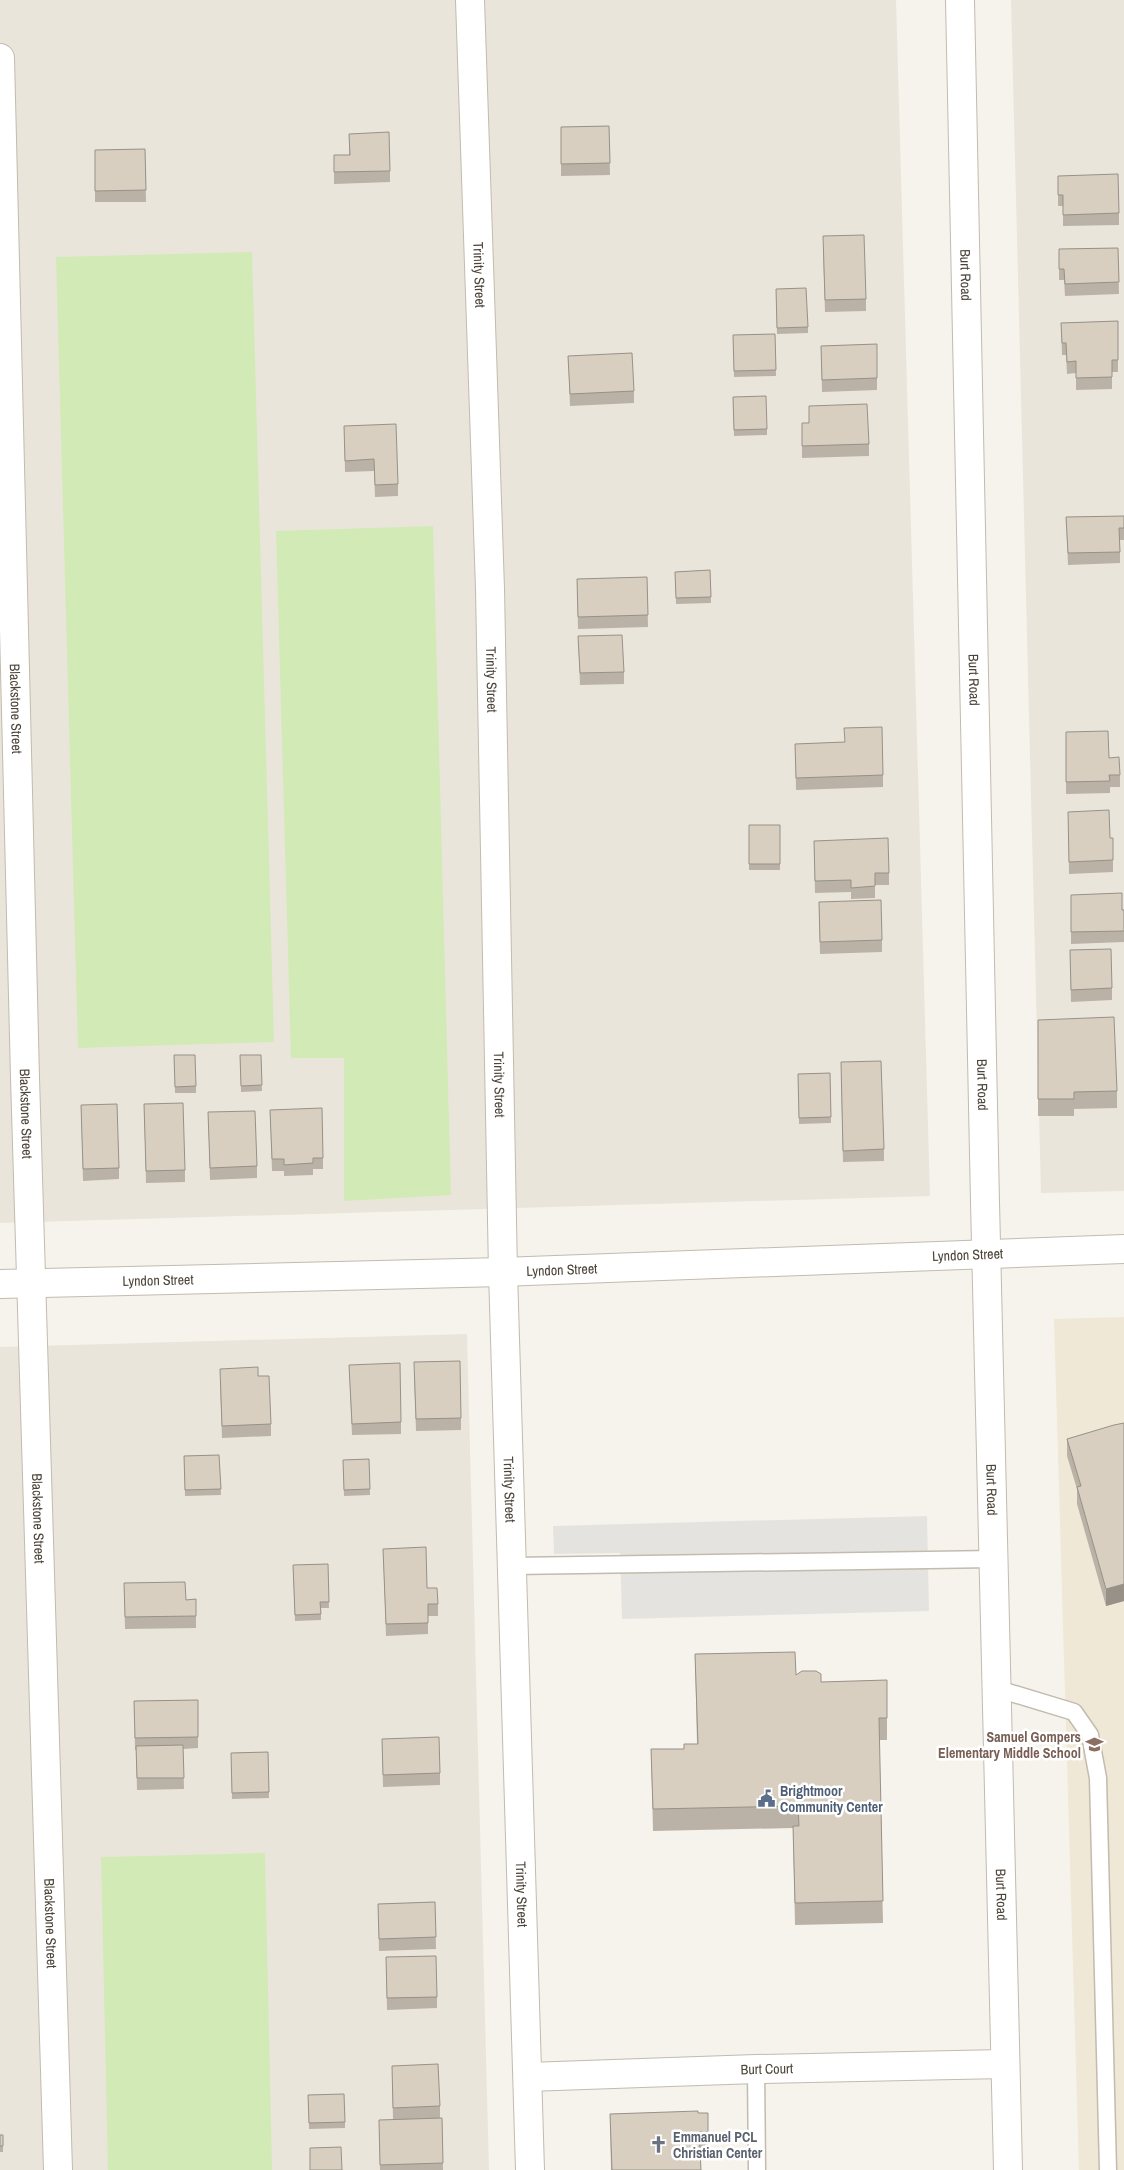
<svg xmlns="http://www.w3.org/2000/svg" width="1124" height="2170" viewBox="0 0 1124 2170" font-family="'Archivo Narrow',sans-serif">
<style>
.residential{fill:#eae5da}
.education{fill:#efe8d6}
.green{fill:#d2eab5}
.parking{fill:#e5e3e0}
.lines{fill:none;stroke-linecap:round;stroke-linejoin:round}
.service-casing{stroke:#c2bbae;stroke-width:19}
.minor-casing{stroke:#c2bbae;stroke-width:30}
.tertiary-casing{stroke:#c2bbae;stroke-width:30}
.service{stroke:#fff;stroke-width:16}
.minor{stroke:#fff;stroke-width:28}
.tertiary{stroke:#fff;stroke-width:28}
.wall{fill:#bab2a6}
.shaded-wall{fill:#979187}
.building{fill:#d8cfc1;stroke:#979187}
.labels{text-anchor:middle;dominant-baseline:central;stroke-width:5;stroke-linejoin:round;paint-order:stroke}
.street-label{font-size:14px;fill:#4b4439;stroke:#fff}
.education-label{font-size:14px;font-weight:bold;fill:#785e54;stroke:#fff;text-anchor:end}
.service-label{font-size:14px;font-weight:bold;fill:#4e5e75;stroke:#fff;text-anchor:start}
.worship-label{font-size:14px;font-weight:bold;fill:#5b616d;stroke:#fff;text-anchor:start}
</style>
<rect width="100%" height="100%" fill="#f6f3ec"/>
<path class="residential" d="M0,0H896L930,1196L0,1223Z
M1011,0H1124V1191L1041,1193Z
M467,1334L489,2170H0V1347Z"/>
<path class="education" d="M1124,1317V2170H1079L1054,1319Z"/>
<path class="green" d="M252,252L274,1042L78,1048L56,257Z
M433,526L451,1195L344,1201V1058H291L276,531Z
M265,1853L272,2170H108L101,1857Z"/>
<path class="parking" d="M927,1516L929,1611L622,1619L620,1553L554,1554L553,1526Z"/>
<g class="lines">
<defs>
<path id="service" d="M513,1566L994,1559
M998,1689L1074,1712L1090,1735L1098,1778L1108,2170
M756,2069L757,2170"/>
<g id="minor">
<path id="s1" d="M470,0L490,589L503,1272L530,2170"/>
<path id="s2" d="M0,58L25,1078L58,2170"/>
<path id="s3" d="M0,1284L503,1272L1124,1249"/>
<path id="s4" d="M528,2077L756,2069L1004,2064"/>
</g>
<g id="tertiary">
<path id="s5" d="M960,0L985,1202L1008,2170"/>
</g>
</defs>
<use href="#service" class="service-casing"/>
<use href="#minor" class="minor-casing"/>
<use href="#tertiary" class="tertiary-casing"/>
<use href="#service" class="service"/>
<use href="#minor" class="minor"/>
<use href="#tertiary" class="tertiary"/>
</g>
<path class="wall" d="M609,126L610,175L561,176V127Z
M349,134L390,171V182L334,184V155H349Z
M145,149L146,202H95V150Z
M1058,176L1119,213V225L1063,226V206H1058Z
M823,248L866,299V311L825,312Z
M1118,248L1119,294L1065,296L1064,280H1059V249Z
M776,289L808,327V333L777,334Z
M1118,321V372H1112V389L1076,390V373L1067,374L1066,355H1062L1061,323Z
M775,334L776,376L734,377L733,335Z
M877,344V390L822,392L821,346Z
M568,356L634,391V403L570,406Z
M733,397L767,429V435L734,436Z
M802,423L869,444V456L802,458Z
M344,426L398,484V496L375,497L374,471L345,472Z
M1124,516V540H1120V563L1068,565L1066,517Z
M710,570L711,603L676,604L675,572Z
M647,577L648,627L578,629L577,579Z
M578,636L624,672V684L580,685Z
M1066,732L1120,775V787H1110V793L1066,794Z
M844,742L883,775V787L796,790L795,744Z
M1068,812L1110,838L1113,860V872L1069,874Z
M749,825H780V870H749Z
M814,841L889,873V885H875V898L851,899V892L815,893Z
M1071,895L1124,910V942L1071,944Z
M819,902L882,940V952L820,954Z
M1070,950L1112,988V1000L1071,1002Z
M1038,1020L1117,1091V1108L1074,1109V1116H1038Z
M174,1055L196,1086V1093H175Z
M240,1055H261L262,1091L241,1092Z
M830,1073L831,1123L799,1124L798,1074Z
M841,1074L884,1149V1161L843,1162Z
M144,1104L185,1170V1182L146,1183Z
M81,1105L119,1168V1179L83,1181Z
M270,1110L323,1158V1169H313V1175L284,1176V1171H272Z
M208,1112L257,1166V1178L210,1180Z
M349,1365L401,1422V1434L352,1435Z
M414,1374L461,1418V1430L416,1431Z
M258,1376L271,1424V1436L222,1438L220,1381Z
M1124,1423V1601L1106,1606L1077,1504V1489L1067,1456V1439Z
M219,1455L221,1495L185,1496L184,1456Z
M369,1459L370,1495L344,1496L343,1460Z
M383,1549L427,1588L438,1604V1616H428V1634L386,1636Z
M328,1564L329,1608H321V1620L295,1621L293,1565Z
M124,1583L186,1600L196,1599V1628L125,1629Z
M695,1654L796,1675L821,1682L887,1718V1740H879L883,1923L795,1925L793,1828L653,1831L651,1749H684V1744H697Z
M198,1700V1748L183,1749L184,1789L137,1790L136,1750H135L134,1701Z
M382,1739L440,1773V1785L383,1787Z
M268,1752L269,1798L232,1799L231,1753Z
M435,1902L436,1949L379,1951L378,1904Z
M386,1957L437,1997V2008L387,2010Z
M392,2078L440,2106V2118H442L443,2170H380L379,2132L393,2119Z
M308,2095L345,2122V2128L309,2129Z
M708,2113V2154H700L701,2170H611L610,2114Z
M0,2135H3V2152H0Z"/>
<path class="shaded-wall" d="M1124,1584V1601L1106,1606V1589Z"/>
<path class="building" d="M609,126L610,163L561,164V127Z
M389,132L390,171L334,172V155H350L349,134Z
M145,149L146,190L95,191V150Z
M1118,174L1119,213L1063,215V195H1058V176Z
M864,235L866,299L825,300L823,236Z
M1118,248L1119,282L1065,284L1064,269H1059V249Z
M806,288L808,327L777,328L776,289Z
M1118,321V360H1112V377L1076,378V361L1067,362L1066,343H1062L1061,323Z
M775,334L776,370L734,371L733,335Z
M877,344V378L822,380L821,346Z
M632,353L634,391L570,394L568,356Z
M766,396L767,429L734,430L733,397Z
M867,404L869,444L802,446V423H809V406Z
M396,424L398,484L375,485L374,459L345,461L344,426Z
M1124,516V528H1119L1120,552L1068,553L1066,517Z
M710,570L711,597L676,598L675,572Z
M647,577L648,615L578,617L577,579Z
M622,635L624,672L580,673L578,636Z
M882,727L883,775L796,778L795,744L845,742L844,728Z
M1108,731L1109,758L1119,757L1120,775H1109L1110,781L1066,782V732Z
M1109,810L1110,838H1113V860L1069,862L1068,812Z
M749,825H780V864H749Z
M888,838L889,873H875V886L851,888V880L815,881L814,841Z
M1122,893V910H1124V931L1071,932V895Z
M881,900L882,940L820,942L819,902Z
M1111,949L1112,988L1071,990L1070,950Z
M1114,1017L1117,1091L1074,1092V1099H1038V1020Z
M174,1055H195L196,1086L175,1087Z
M240,1055H261L262,1085L241,1086Z
M881,1061L884,1149L843,1151L841,1062Z
M830,1073L831,1117L799,1118L798,1074Z
M183,1103L185,1170L146,1171L144,1104Z
M117,1104L119,1168L83,1169L81,1105Z
M322,1108L323,1158H313V1163L284,1165V1159H272L270,1110Z
M255,1111L257,1166L210,1168L208,1112Z
M460,1361L461,1418L416,1419L414,1362Z
M400,1363L401,1422L352,1424L349,1365Z
M258,1367V1376H269L271,1424L222,1426L220,1369Z
M1124,1423V1584L1106,1589L1077,1487L1081,1486L1067,1439L1114,1425Z
M219,1455L221,1489L185,1490L184,1456Z
M369,1459L370,1489L344,1490L343,1460Z
M426,1547L427,1588H437L438,1604H428V1623L386,1624L383,1549Z
M328,1564L329,1602H320L321,1614L295,1615L293,1565Z
M185,1582L186,1600L196,1599V1616L125,1617L124,1583Z
M795,1652L796,1675L802,1671H816L821,1674V1682L887,1680V1718H879L883,1901L795,1903L793,1826H799L798,1806L653,1809L651,1749H684V1744H698L695,1654Z
M198,1700V1737L135,1738L134,1701Z
M439,1737L440,1773L383,1775L382,1739Z
M183,1745L184,1778H137L136,1746Z
M268,1752L269,1792L232,1793L231,1753Z
M435,1902L436,1937L379,1939L378,1904Z
M436,1956L437,1997L387,1998L386,1957Z
M438,2064L440,2106L393,2108L392,2066Z
M344,2094L345,2122L309,2123L308,2095Z
M698,2111V2113H708V2132H699L701,2170H612L610,2114Z
M442,2118L443,2163L380,2165L379,2120Z
M0,2135H3V2146H0Z
M341,2147L342,2170H310V2148Z"/>
<defs>
<symbol id="school-bare" viewBox="-9 -9 18 18"><path d="M0-5L7-2L0 1L-7-2ZM-4 1L0 2.5L4 1V4Q0 6-4 4Z" fill="#8d6e63" stroke="#fff" stroke-width="2.5" paint-order="stroke"/></symbol>
<symbol id="civic-bare" viewBox="-9 -9 18 18"><path d="M-.6-6.5H3V-4.5H.6V-3L4-1V1h2V6H-6V1h2V-1L-.6-3ZM-1.2 2.5V6h2.4V2.5Z" fill="#5c6f8a" stroke="#fff" stroke-width="2.5" paint-order="stroke"/></symbol>
<symbol id="church-bare" viewBox="-9 -9 18 18"><path d="M-1.2-6h2.4v3.5h3.3v2.4h-3.3V6h-2.4V-.1h-3.3v-2.4h3.3Z" fill="#6b7280" stroke="#fff" stroke-width="2.5" paint-order="stroke"/></symbol>
</defs>
<g fill-rule="evenodd">
<use href="#school-bare" x="1082" y="1732" width="25" height="25"/>
<use href="#civic-bare" x="754" y="1786" width="25" height="25"/>
<use href="#church-bare" x="646" y="2132" width="25" height="25"/>
</g>
<g class="labels">
<g class="street-label">
<text stroke="none"><textPath href="#s1" startOffset="275">Trinity Street</textPath></text>
<text stroke="none"><textPath href="#s5" startOffset="275">Burt Road</textPath></text>
<text stroke="none"><textPath href="#s1" startOffset="680">Trinity Street</textPath></text>
<text stroke="none"><textPath href="#s5" startOffset="680">Burt Road</textPath></text>
<text stroke="none"><textPath href="#s2" startOffset="651">Blackstone Street</textPath></text>
<text stroke="none"><textPath href="#s1" startOffset="1085">Trinity Street</textPath></text>
<text stroke="none"><textPath href="#s5" startOffset="1085">Burt Road</textPath></text>
<text stroke="none"><textPath href="#s2" startOffset="1056">Blackstone Street</textPath></text>
<text stroke="none"><textPath href="#s3" startOffset="968">Lyndon Street</textPath></text>
<text stroke="none"><textPath href="#s3" startOffset="562">Lyndon Street</textPath></text>
<text stroke="none"><textPath href="#s3" startOffset="158">Lyndon Street</textPath></text>
<text stroke="none"><textPath href="#s1" startOffset="1490">Trinity Street</textPath></text>
<text stroke="none"><textPath href="#s5" startOffset="1490">Burt Road</textPath></text>
<text stroke="none"><textPath href="#s2" startOffset="1461">Blackstone Street</textPath></text>
<text stroke="none"><textPath href="#s1" startOffset="1895">Trinity Street</textPath></text>
<text stroke="none"><textPath href="#s5" startOffset="1895">Burt Road</textPath></text>
<text stroke="none"><textPath href="#s2" startOffset="1866">Blackstone Street</textPath></text>
<text stroke="none"><textPath href="#s4" startOffset="239">Burt Court</textPath></text>
</g>
<g class="education-label">
<text x="1081" y="1737">Samuel Gompers<tspan x="1081" dy="16">Elementary Middle School</tspan></text>
</g>
<g class="service-label">
<text x="780" y="1791">Brightmoor<tspan x="780" dy="16">Community Center</tspan></text>
</g>
<g class="worship-label">
<text x="673" y="2137">Emmanuel PCL<tspan x="673" dy="16">Christian Center</tspan></text>
</g>
</g>
</svg>
